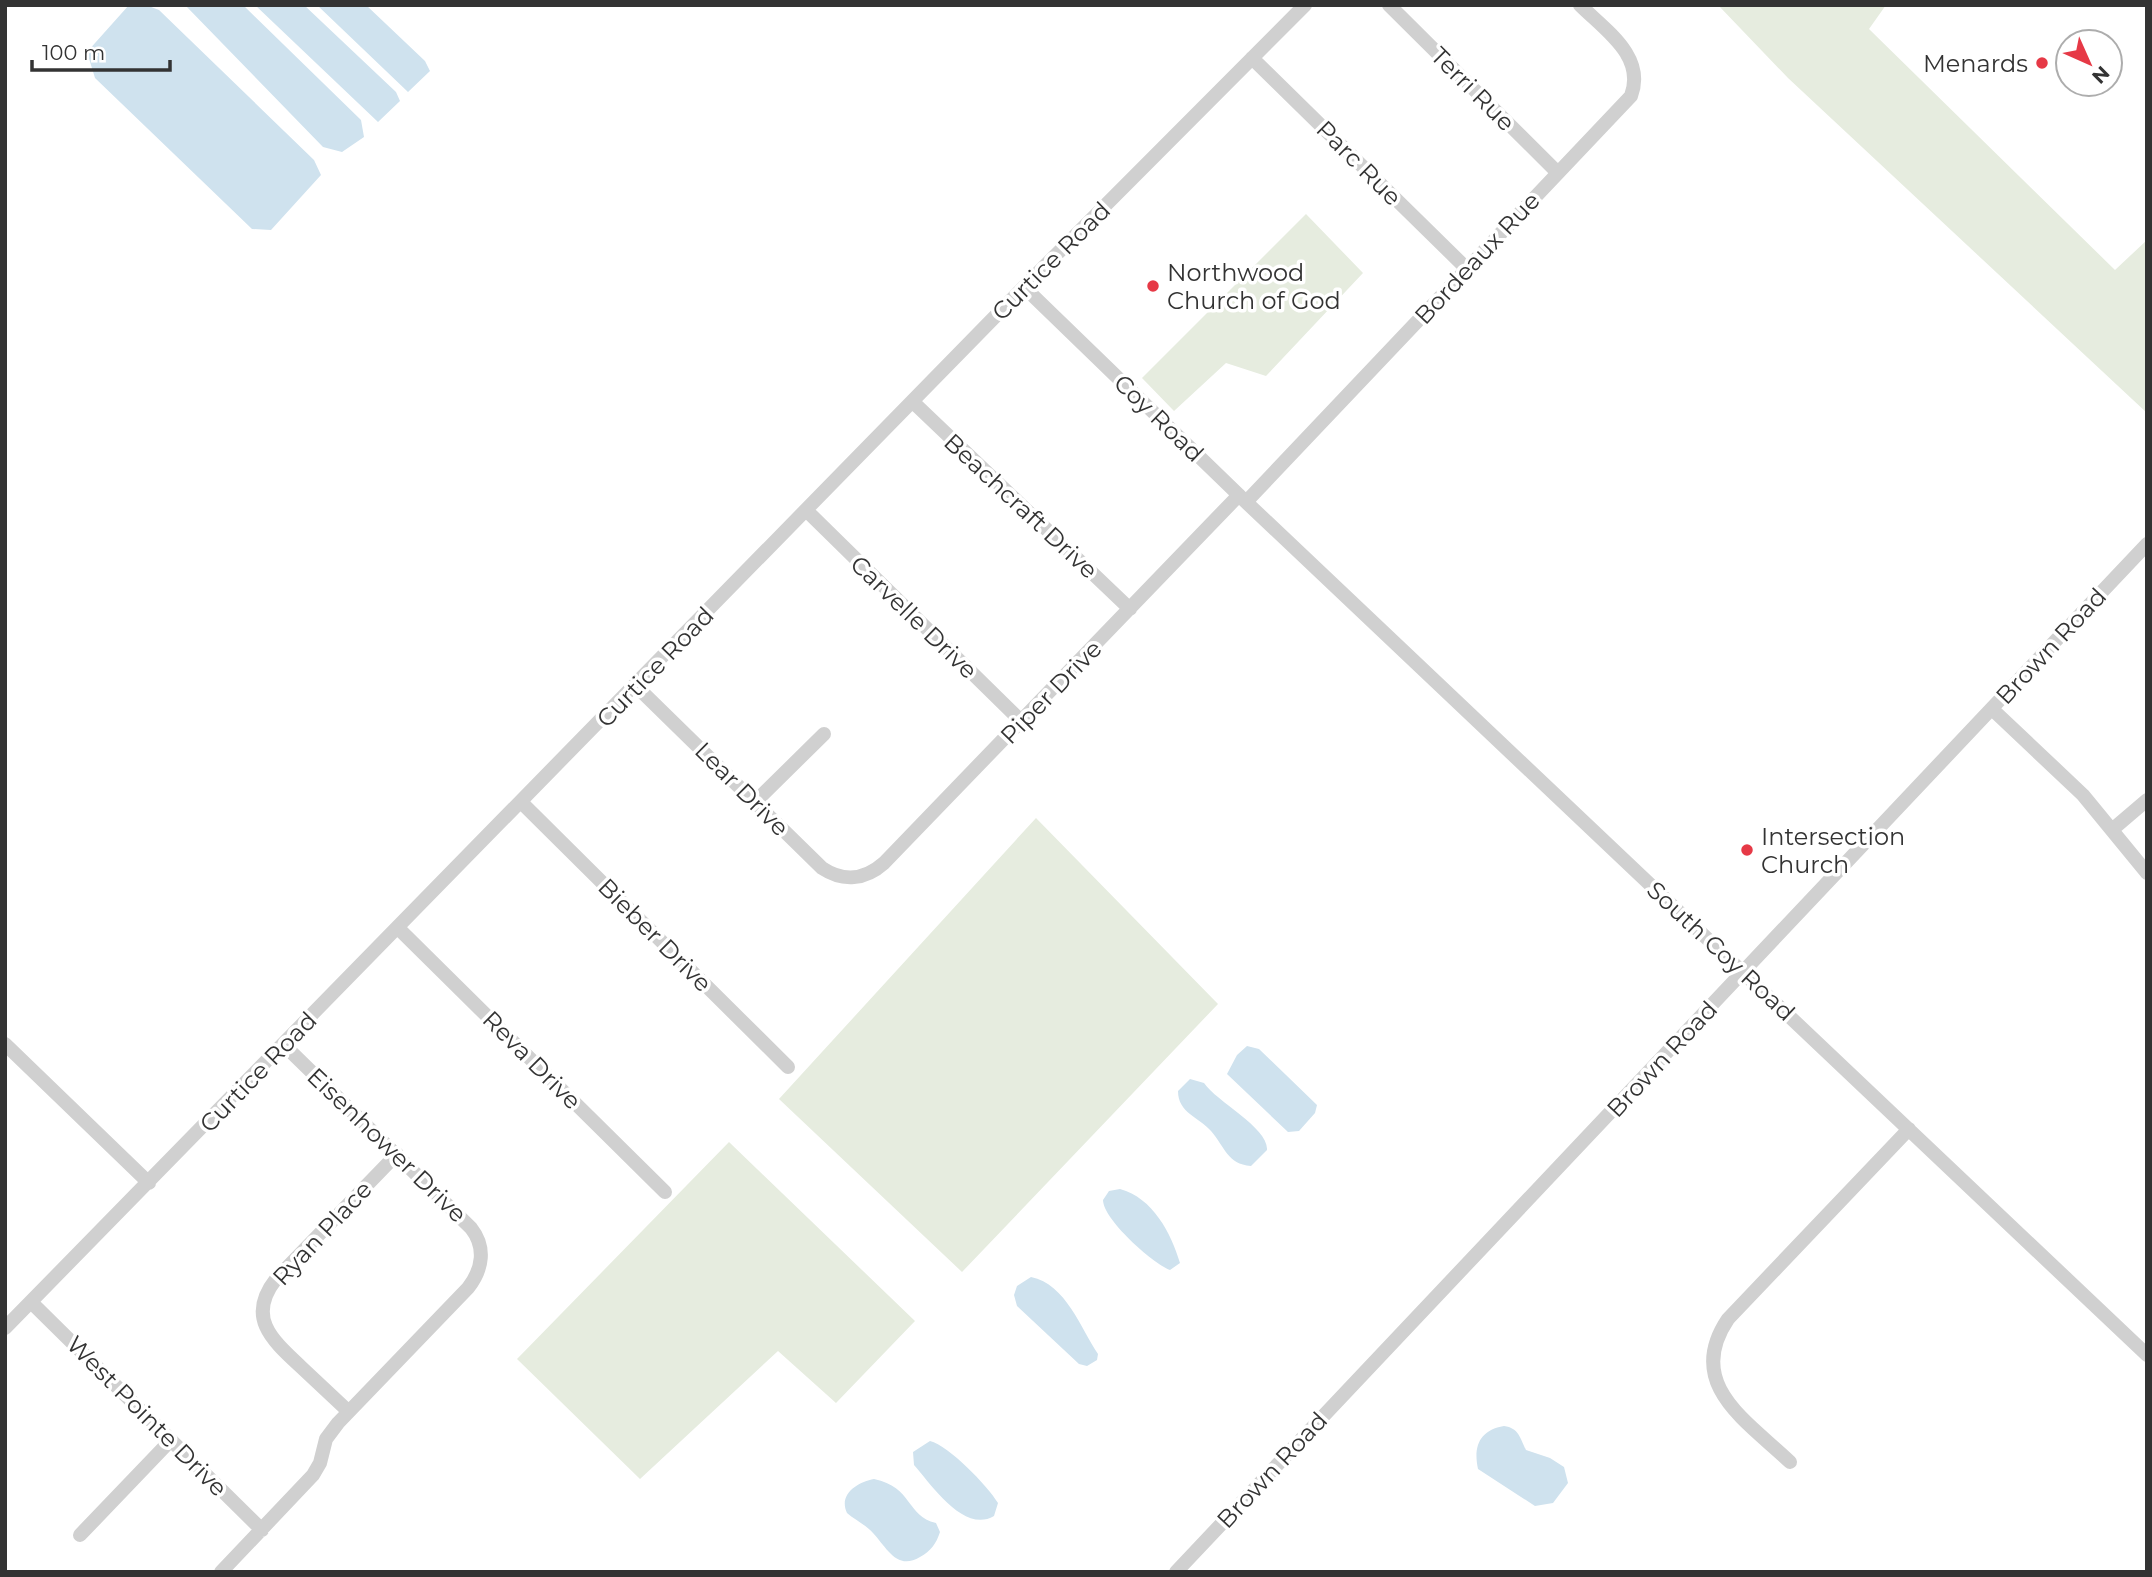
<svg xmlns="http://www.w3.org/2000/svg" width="2152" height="1577" viewBox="0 0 2152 1577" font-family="Montserrat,sans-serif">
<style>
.green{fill:#e6ecdf}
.water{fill:#cfe2ee}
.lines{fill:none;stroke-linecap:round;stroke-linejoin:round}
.minor{stroke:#d0d0d0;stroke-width:14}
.poi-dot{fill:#e63946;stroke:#fff;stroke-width:2.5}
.labels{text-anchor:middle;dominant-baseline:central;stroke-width:7;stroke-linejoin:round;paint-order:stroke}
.poi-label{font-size:24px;fill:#333;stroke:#fff;text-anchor:start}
.street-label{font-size:24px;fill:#333;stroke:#fff}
</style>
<rect width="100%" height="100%" fill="#fff"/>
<path class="green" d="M1718,5H1886L1869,29L2115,270L2147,240V413L1788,78Z
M1306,214L1363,273L1266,376L1226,363L1174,411L1142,378Z
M1036,818L1218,1004L962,1272L779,1099Z
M729,1142L915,1321L836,1403L778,1351L640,1479L517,1359Z"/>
<path class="water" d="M129,5H146L159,10L314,160L321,175L271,230L252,229L95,78L87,52Z
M185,5H243L361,120L364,137L342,152L323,147Z
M255,5H304L396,92L400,101L378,122Z
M317,5H366L425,61L430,71L408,92Z
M1247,1046L1259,1049L1317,1105L1315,1113L1299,1131L1288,1132L1227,1074L1237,1055Z
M1190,1079L1204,1083C1217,1102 1269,1128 1267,1150L1251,1166C1227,1164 1225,1147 1211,1131C1199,1117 1178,1113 1178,1091Z
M1120,1189C1153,1198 1171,1233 1180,1263L1170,1270C1152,1263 1103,1219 1103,1200L1109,1191Z
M1031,1277C1066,1284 1081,1329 1098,1354L1097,1360L1087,1366L1079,1364L1017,1306L1014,1295L1017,1286Z
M1504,1426C1519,1428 1520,1438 1526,1450L1550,1458L1564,1467L1568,1483L1553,1503L1535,1506L1478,1469C1473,1446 1480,1430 1504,1426Z
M930,1441C949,1446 987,1485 998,1503L994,1516C964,1534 931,1484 914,1465L913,1452Z
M874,1479C913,1487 906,1516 936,1523L940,1532C936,1544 931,1551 920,1557C897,1571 887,1548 873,1533C866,1525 855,1520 847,1513C838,1494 858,1482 874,1479Z"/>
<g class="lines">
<path class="minor" d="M1389,5L1558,173
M1252,58L1466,268
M1024,287L1246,502L2147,1355
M913,402L1130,609
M1246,502L1631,96C1646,56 1605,30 1580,5
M807,511L1022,722
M636,686L822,868C843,882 865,880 884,863L1239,495
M1992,709L2083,795L2147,873
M755,802L824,734
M522,803L788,1067
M2113,829L2147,800
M399,929L665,1192
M5,1044L149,1183
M31,1302L262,1530
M5,1328L1024,287L1305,5
M348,1411C332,1396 316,1381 300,1366C272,1340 246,1317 276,1279L397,1154
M1790,1462C1747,1421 1684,1384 1728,1319L1909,1129
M80,1535L171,1440
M221,1572L313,1475L320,1463L326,1439L338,1423L468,1288C483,1269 486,1247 471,1228L284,1045
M1176,1572L2147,544"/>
</g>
<g class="poi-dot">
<circle cx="2042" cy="63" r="7"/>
<circle cx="1153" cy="286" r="7"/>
<circle cx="1747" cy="850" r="7"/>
</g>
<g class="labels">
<g class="poi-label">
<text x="2028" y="63" text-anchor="end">Menards</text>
<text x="1167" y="272">Northwood<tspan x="1167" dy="28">Church of God</tspan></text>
<text x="1761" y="836">Intersection<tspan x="1761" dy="28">Church</tspan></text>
</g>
<g class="street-label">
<text transform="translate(1473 89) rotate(45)">Terri Rue</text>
<text transform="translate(1359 163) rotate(45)">Parc Rue</text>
<text transform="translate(1477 258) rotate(-47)">Bordeaux Rue</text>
<text transform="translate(1051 261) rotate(-45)">Curtice Road</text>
<text transform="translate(1159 418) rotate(44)">Coy Road</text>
<text transform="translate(1021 506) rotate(43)">Beachcraft Drive</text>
<text transform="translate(914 617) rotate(44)">Carvelle Drive</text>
<text transform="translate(2051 646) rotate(-47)">Brown Road</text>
<text transform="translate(655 667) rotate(-46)">Curtice Road</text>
<text transform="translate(1051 692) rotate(-46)">Piper Drive</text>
<text transform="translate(742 789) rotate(45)">Lear Drive</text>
<text transform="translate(655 935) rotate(45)">Bieber Drive</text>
<text transform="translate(1721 951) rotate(43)">South Coy Road</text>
<text transform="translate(1662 1059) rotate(-47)">Brown Road</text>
<text transform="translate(532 1060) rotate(45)">Reva Drive</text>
<text transform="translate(258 1072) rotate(-46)">Curtice Road</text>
<text transform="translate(387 1145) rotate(44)">Eisenhower Drive</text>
<text transform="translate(322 1233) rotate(-47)">Ryan Place</text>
<text transform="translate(147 1416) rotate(45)">West Pointe Drive</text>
<text transform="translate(1272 1470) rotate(-47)">Brown Road</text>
</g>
</g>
<rect width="2152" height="1577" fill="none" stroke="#333333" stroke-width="14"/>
<g transform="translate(2089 63) rotate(135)"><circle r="33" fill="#ffffff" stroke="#adadad" stroke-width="2"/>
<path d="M0-5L12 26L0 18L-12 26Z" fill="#e63946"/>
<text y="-10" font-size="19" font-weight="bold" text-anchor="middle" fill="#333333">N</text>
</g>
<path d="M32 60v10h138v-10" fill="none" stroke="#333333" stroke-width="3.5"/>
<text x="42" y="60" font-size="21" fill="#333333" stroke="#ffffff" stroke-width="5" paint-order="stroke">100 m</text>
</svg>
